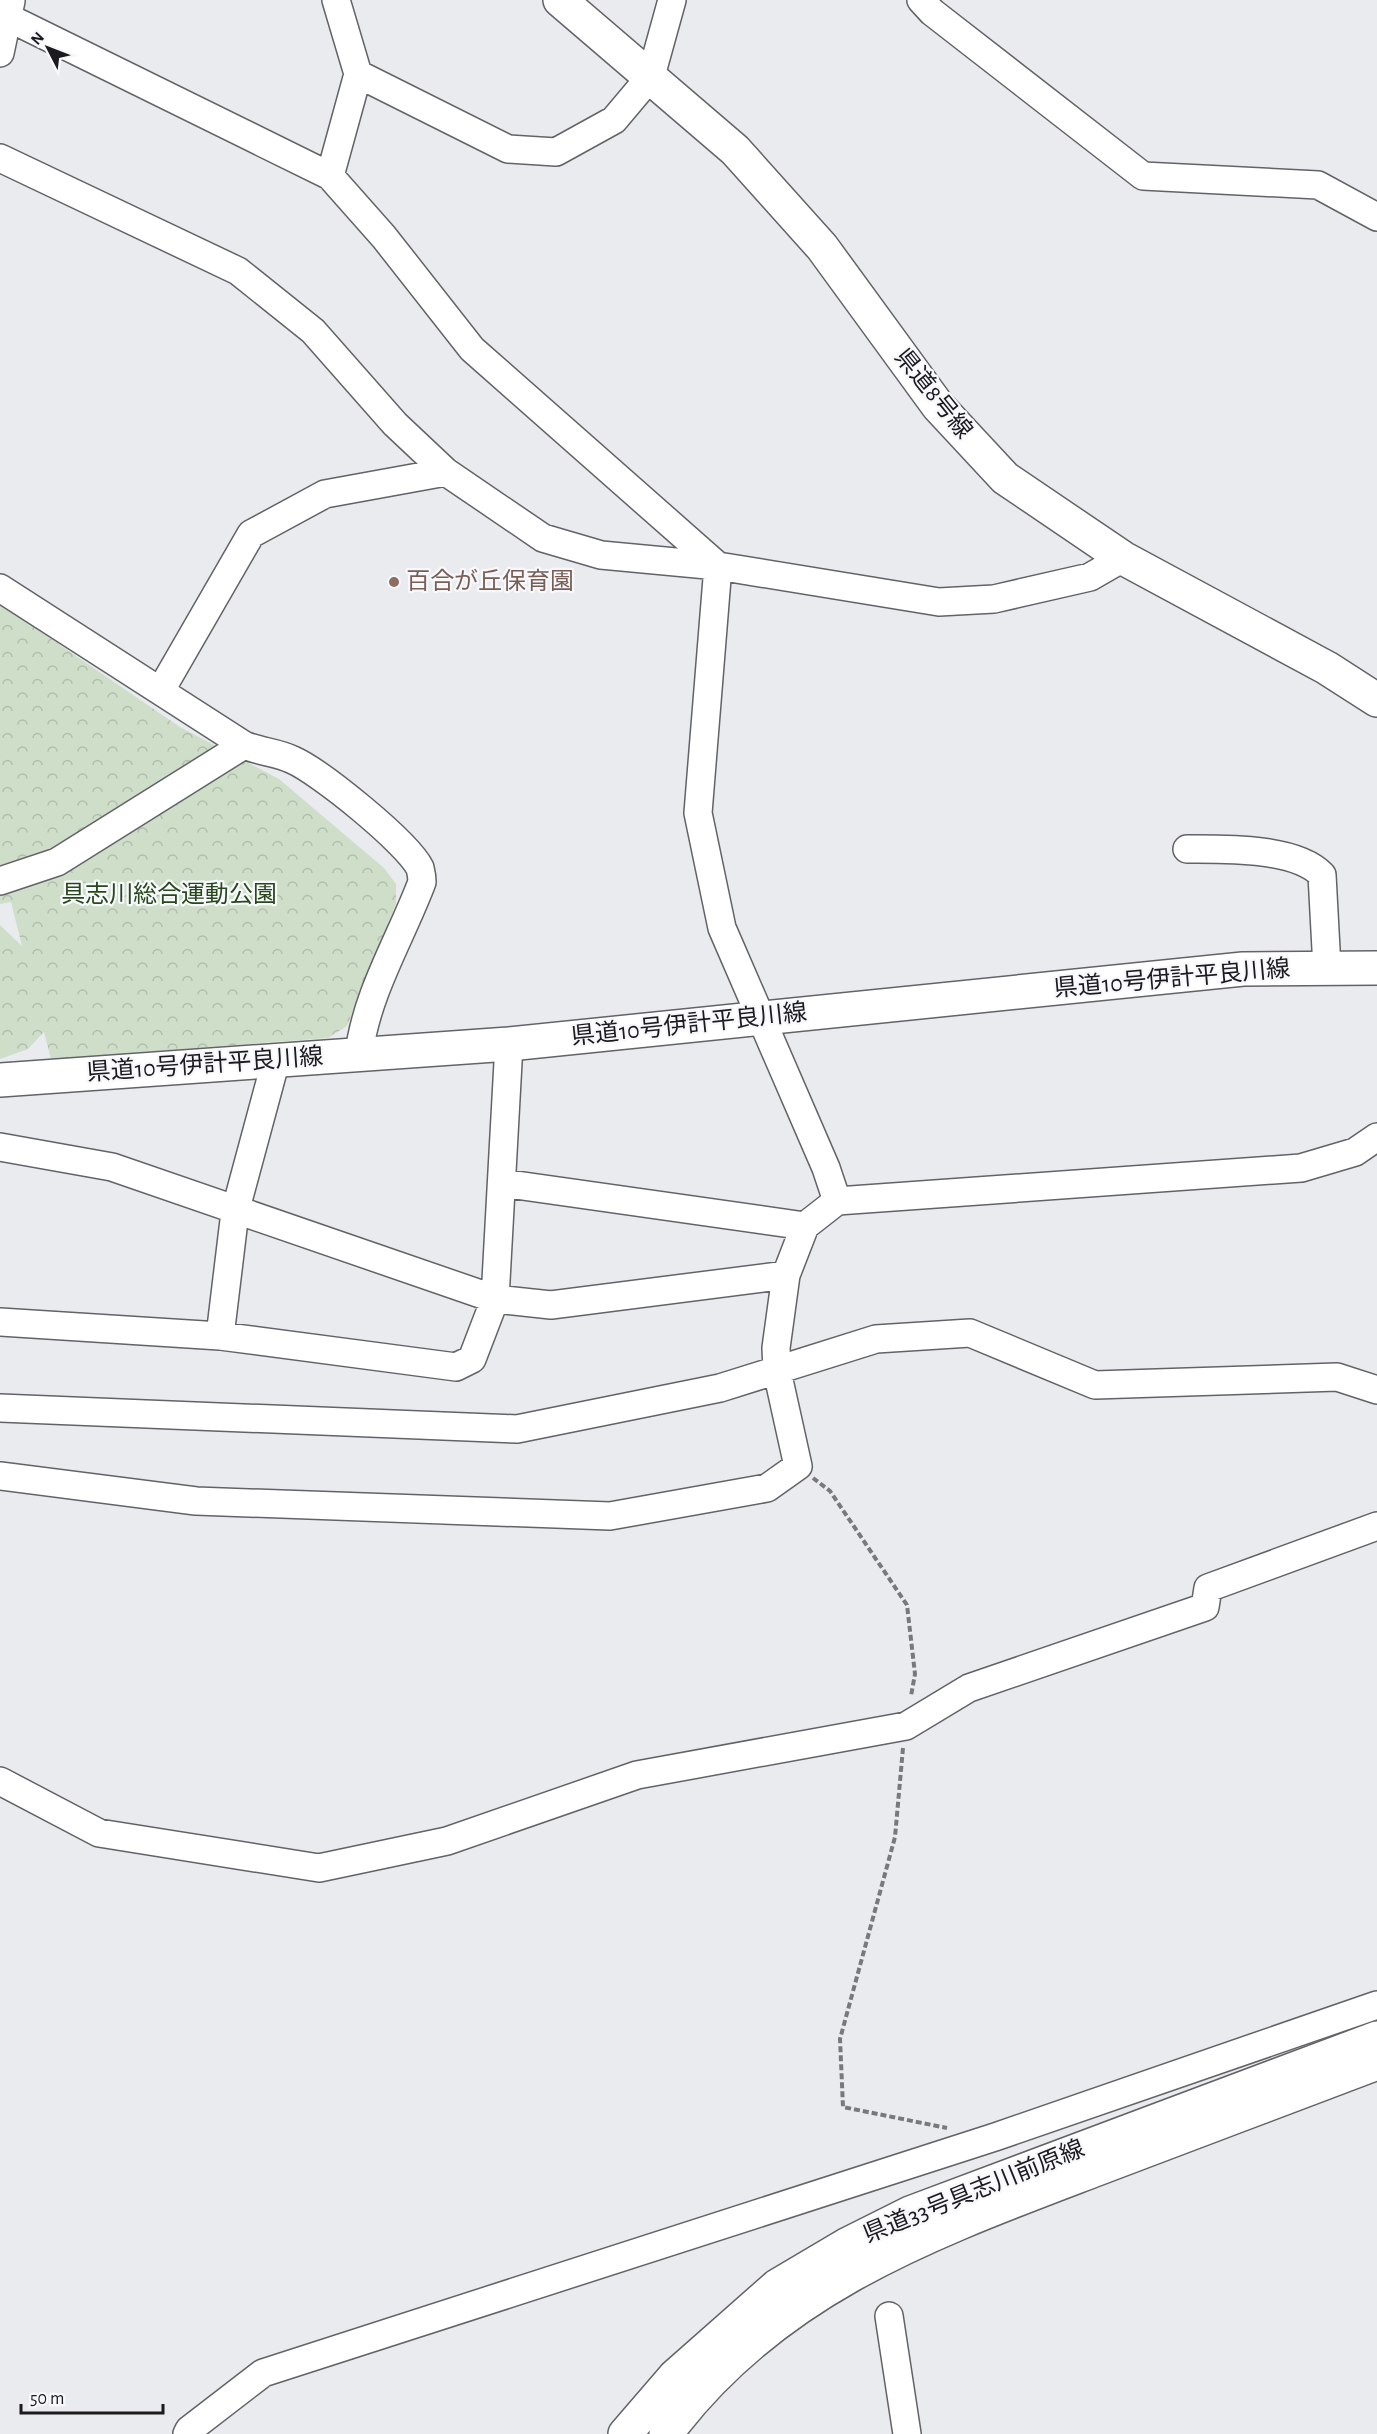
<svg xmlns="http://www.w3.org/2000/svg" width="1377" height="2434" viewBox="0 0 1377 2434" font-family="'Alegreya Sans','Noto Sans JP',sans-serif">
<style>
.forest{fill:url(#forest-crowns)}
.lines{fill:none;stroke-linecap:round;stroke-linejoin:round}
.minor-casing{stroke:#626367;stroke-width:30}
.major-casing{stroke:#626367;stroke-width:36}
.path{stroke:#79797c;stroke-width:4;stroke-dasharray:6 3;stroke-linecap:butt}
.minor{stroke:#fff;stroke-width:27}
.major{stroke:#fff;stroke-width:33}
.education-dot{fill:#8d6e63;stroke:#f7f8fc;stroke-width:2}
.labels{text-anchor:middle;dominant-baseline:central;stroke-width:4.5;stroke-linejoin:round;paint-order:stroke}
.street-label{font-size:24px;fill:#1b1b1d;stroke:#f7f8fc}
.education-label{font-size:24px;fill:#785e54;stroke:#f7f8fc;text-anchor:start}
.park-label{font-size:24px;fill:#28471a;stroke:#f7f8fc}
</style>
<defs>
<pattern id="forest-crowns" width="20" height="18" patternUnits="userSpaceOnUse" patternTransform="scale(1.5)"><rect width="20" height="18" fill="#cfdec9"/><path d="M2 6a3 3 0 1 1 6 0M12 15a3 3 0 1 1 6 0" fill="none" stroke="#b1beac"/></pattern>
</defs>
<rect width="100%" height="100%" fill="#eaebef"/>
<path class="forest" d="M0,604L180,727L279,779L384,868L396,884V904L347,1026L328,1038L51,1059L44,1032L28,1049L0,1059V925L22,946L11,902L0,904Z"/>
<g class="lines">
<defs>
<path id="minor" d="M921,0L932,12L1143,176L1318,185L1377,217
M0,17L9,18L330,176L384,237L472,349L718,566
M0,53L11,1
M358,74L508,149L556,152L614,120L651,76L672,0
M0,158L238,271L313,331L395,424L446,472L543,538L601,555L718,566L939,602L994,599L1090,577L1123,558
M330,176L358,74L336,0
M718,566L698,813L722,928L826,1168L837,1201
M0,588L244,745C260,752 277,752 293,760C320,772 407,842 420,868C421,872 422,878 422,882C401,938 366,994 359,1054
M161,690L251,534L325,494L446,472
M1187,849C1223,849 1296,847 1322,875L1327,968
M0,881L57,862L244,745
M0,1147L112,1167L495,1299L551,1305L786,1275
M502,1183L805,1226
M0,1322L220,1336L456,1367L472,1359L495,1299L509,1044
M220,1336L235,1212L276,1060
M0,1408L517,1429L720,1388L876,1339L970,1333L1095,1385L1337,1377L1377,1390
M0,1476L196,1501L610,1516L767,1488L798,1466L777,1371L776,1348L786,1275L805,1226L837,1201L1301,1168L1355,1152L1377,1137
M0,1781L99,1833L319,1868L447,1841L637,1775L906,1726L969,1688L1205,1607L1208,1588L1377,1526
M889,2316L907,2434
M187,2434L189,2430L263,2373L995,2137L1377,2005"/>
<path id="major" d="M560,0L735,150L822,247L938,406L1005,478L1123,558L1327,668L1377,700
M0,1080L509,1044L1243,969L1377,968
M625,2434L675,2376L777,2286L848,2244L910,2213L1377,2038
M666,2434C775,2287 932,2232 1097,2169C1190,2134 1284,2098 1377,2063"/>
</defs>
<use href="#minor" class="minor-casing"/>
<use href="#major" class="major-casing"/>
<path class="path" d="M813,1478L830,1491L907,1605L915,1674L911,1696
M903,1748L895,1837L840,2039L843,2107L947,2128"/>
<use href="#minor" class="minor"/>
<use href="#major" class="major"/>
</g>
<circle class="education-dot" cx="394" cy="582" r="6"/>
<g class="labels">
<g class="street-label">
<text transform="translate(933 394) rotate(51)">県道8号線</text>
<text transform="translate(1172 979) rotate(-5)">県道10号伊計平良川線</text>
<text transform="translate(689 1025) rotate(-6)">県道10号伊計平良川線</text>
<text transform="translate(205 1065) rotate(-4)">県道10号伊計平良川線</text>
<text transform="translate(974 2192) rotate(-22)">県道33号具志川前原線</text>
</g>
<g class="education-label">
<text x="406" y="582">百合が丘保育園</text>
</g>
<g class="park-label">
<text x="169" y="895">具志川総合運動公園</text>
</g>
</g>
<g transform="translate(48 48) rotate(312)" stroke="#f7f8fc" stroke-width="4.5" paint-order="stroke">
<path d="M0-4.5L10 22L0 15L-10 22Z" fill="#1b1b1d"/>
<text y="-9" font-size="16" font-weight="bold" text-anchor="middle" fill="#1b1b1d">N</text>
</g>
<path d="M21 2404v9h142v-9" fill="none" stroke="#1b1b1d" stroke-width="3"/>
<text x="30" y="2404" font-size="18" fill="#1b1b1d" stroke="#f7f8fc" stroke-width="4.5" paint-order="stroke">50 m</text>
</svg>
